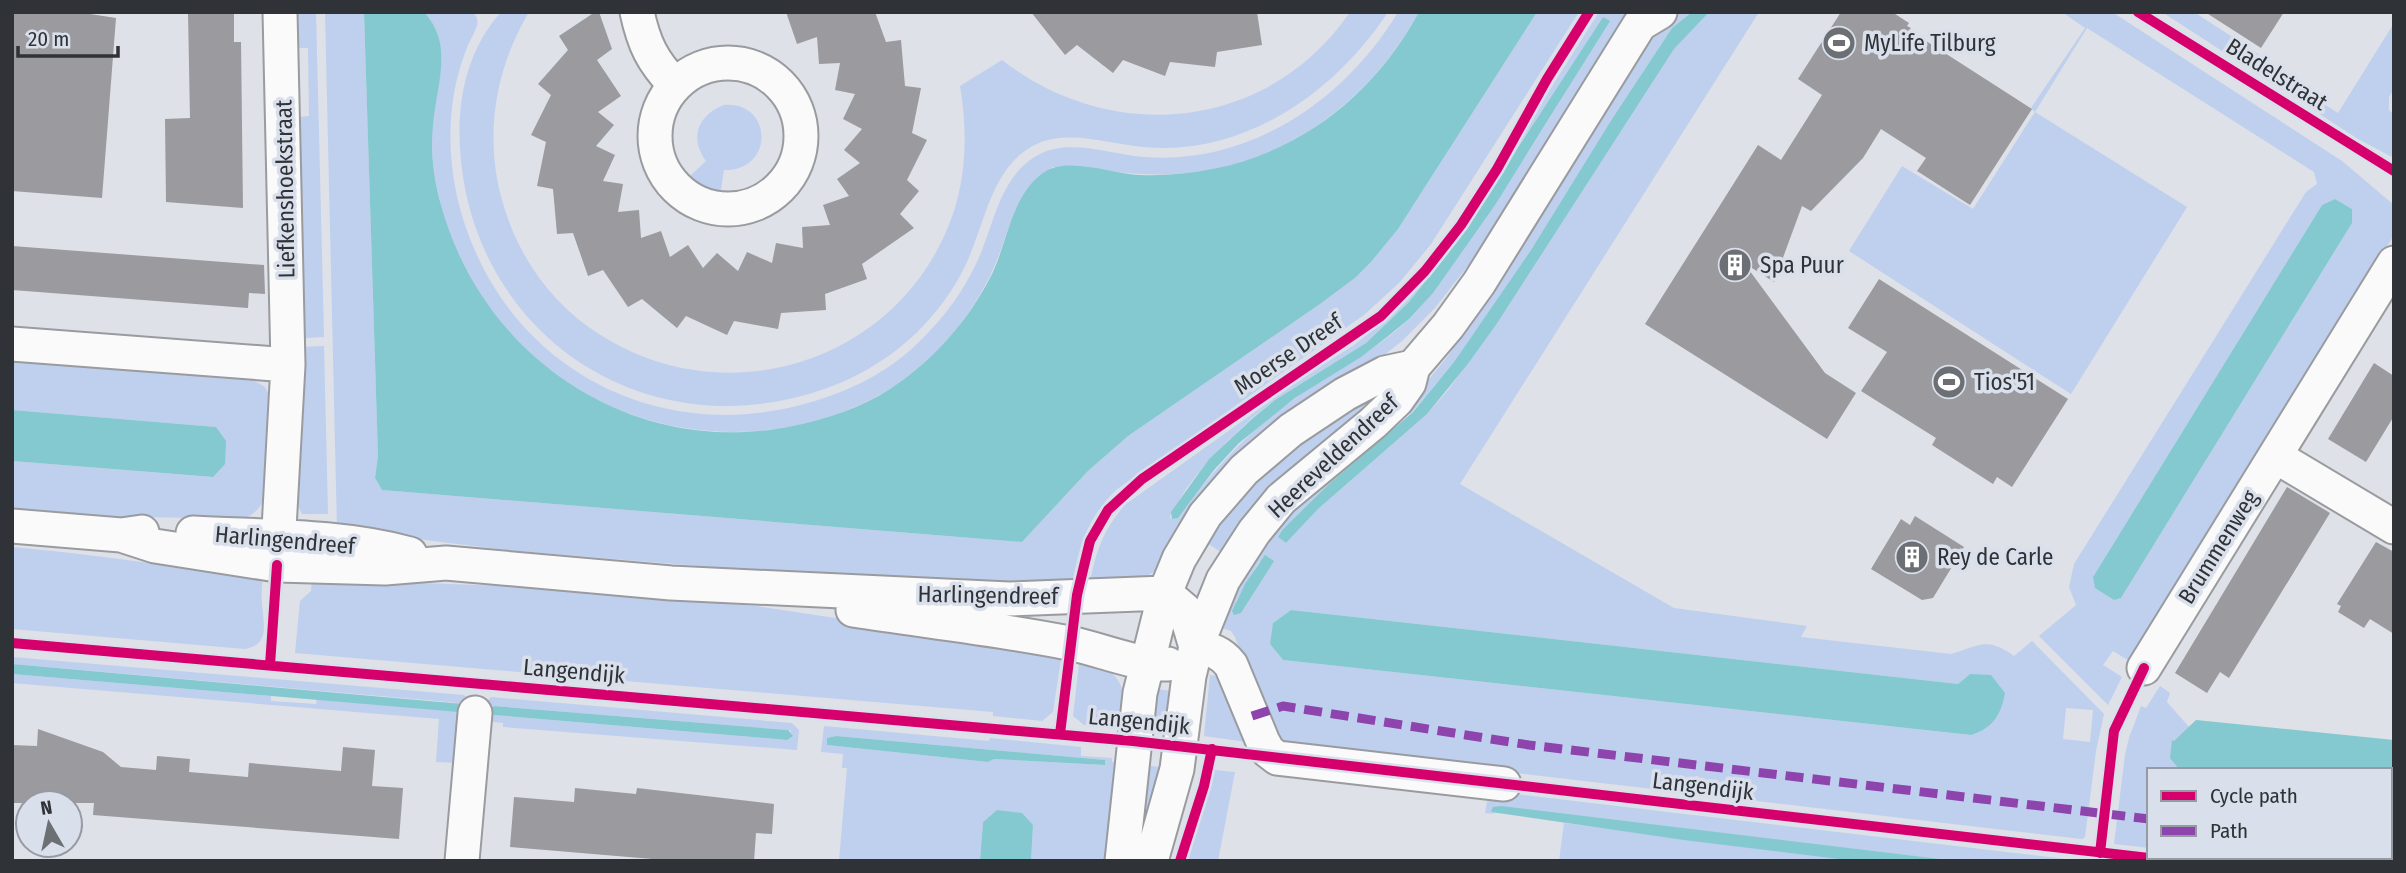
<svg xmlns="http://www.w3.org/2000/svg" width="2406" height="873" viewBox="0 0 2406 873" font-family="'Fira Sans Condensed',sans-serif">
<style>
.green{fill:#bfcfee;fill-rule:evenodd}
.water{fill:#84c9cf}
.building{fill:#9a9a9f}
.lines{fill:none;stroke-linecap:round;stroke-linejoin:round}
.minor-casing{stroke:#999b9f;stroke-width:37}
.minor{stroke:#fafafb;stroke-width:33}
.quiet{stroke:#8e44ad;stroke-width:9;stroke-dasharray:18 9;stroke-linecap:butt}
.cycleway-casing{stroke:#dae0eb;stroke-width:15}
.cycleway{stroke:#d6006c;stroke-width:10}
.labels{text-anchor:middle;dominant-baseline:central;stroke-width:7;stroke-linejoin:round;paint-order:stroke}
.poi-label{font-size:23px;fill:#2f3236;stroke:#dae0eb;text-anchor:start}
.street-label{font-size:23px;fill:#2f3236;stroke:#dae0eb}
</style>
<rect width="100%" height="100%" fill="#dee1e7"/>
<path class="green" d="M297,12H316L324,337L305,338L299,117L309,116L308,48H298Z
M325,12H364L378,456L375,478L382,490L1022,542L1088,471L1128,436L1320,304L1355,278L1371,262L1398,229L1537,12H1579L1431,244L1400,282L1364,315L1116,490C1087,519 1080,544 1072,584L965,588L506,550L337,529Z
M424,12H473C477,18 478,18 477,25C475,32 471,39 468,45C462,60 457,76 454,93C445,147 453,202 476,253C535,385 678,444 815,401C857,388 893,369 924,337C946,315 964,290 977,262C995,224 999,175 1040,154C1071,138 1113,155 1145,157C1251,165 1346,99 1398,12H1419C1370,102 1281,168 1176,174C1134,177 1095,167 1053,167C1013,188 1008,241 989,278C966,324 928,368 883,393C710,490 484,398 440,201C434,177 431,152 432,128C435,87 456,46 424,12Z
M501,12H529C495,69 484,136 502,200C517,255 551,304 599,334C729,418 905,360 954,211C967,170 967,128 960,86L1002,60C1112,146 1269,131 1350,12H1388C1335,93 1243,157 1143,147C1110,144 1070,130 1039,143C989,164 985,230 962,272C934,326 884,368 827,388C650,452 472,338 460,149C457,100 467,50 501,12Z
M1599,12H1628L1470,263L1435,308L1402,341L1384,355L1312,401L1158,569L1144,578L1090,582C1096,551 1104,528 1126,504L1304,377L1354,345L1394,313L1412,295L1459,233ZM1603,17L1609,21C1562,98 1516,176 1462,249C1446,272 1431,297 1411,317C1376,351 1333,372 1293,400C1246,433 1213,470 1179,517L1171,519L1170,516L1186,489L1209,459L1253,417L1275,400L1366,343L1409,302L1456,243Z
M1669,12H1692L1672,28L1612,119L1531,250L1454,362L1413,411L1330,483L1283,529L1278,537L1286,543L1318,509L1427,414L1448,390L1496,325L1674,49L1706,14L1709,12H1759L1460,484L1674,608L1807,626L1801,637L1951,654C1979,646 1986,636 2014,656L2032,641L2104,714L2096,751L2085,837L2082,839L1283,746L1264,718L1235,637L1231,631L1219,627L1227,603L1269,528L1415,396L1448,356L1502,276ZM1273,561L1241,613L1236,601L1259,562ZM1291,610L1958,684L1970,674V735L1283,660L1270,644L1274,622ZM2066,708L2093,710L2090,742L2063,739Z
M2062,12H2112L2342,161L2394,205V235L2131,662L2113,651L2103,665L2122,677L2108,705L2039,636L2076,605L2069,587L2074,564L2306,192L2317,184L2314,172L2087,28L2035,112L2187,207L2071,394L1849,251L1902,166L1973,209L2035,112L2031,108L2085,28ZM2335,199L2352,209V223L2121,598L2114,600L2097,588L2093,577L2322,205Z
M2162,12H2194L2260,55L2257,61L2338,113L2394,23V89L2389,97V110L2394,114V158L2358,139Z
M724,105C773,101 775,171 724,170L720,195L703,189L688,178L706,161C689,138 698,115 724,105Z
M324,346L328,514H302L296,501L301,347Z
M12,360L249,378L265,387L271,398L265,496C261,508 254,515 242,519L93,516L12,511V461L212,477C227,456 227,449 216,427L12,410Z
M1387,388L1234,533L1221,552L1204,541L1229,505L1300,438Z
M12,547C96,554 179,569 263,575C262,584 261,594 262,603C263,622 271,645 245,649L12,629Z
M312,579L504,586L755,606L1062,652L1053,712L1042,721L993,716V712L295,653L300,601L311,591Z
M1080,655C1122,674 1127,682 1123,728L1084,725L1073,716Z
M12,657L464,695L469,699L460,763L436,762L439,719L12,683V674L271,696V701L316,704L317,699L460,703L12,664Z
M1210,675L1218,676L1247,742L1204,736Z
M2160,686L2170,693L2167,702L2190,728L2174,741L2178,769L2182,770H2149V848L2114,844L2125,755L2129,738L2141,706L2146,708Z
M1157,689L1178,692L1173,733L1149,731Z
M491,697L792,723L799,730L797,750L503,727V723L486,721L485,703ZM494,706L788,730L791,731L787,740L494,715L490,712L491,707Z
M824,726L989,741L990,738L1081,747V756L1112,758V762L1122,763L1116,861H1031L1033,825L1018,813L997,810L983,822L980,861H839L847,768H842L843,754L821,752ZM836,736L1105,760V765L994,759L988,762L827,745V738Z
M1145,765L1167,768L1140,849Z
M1214,770L1235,772L1218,861H1188Z
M2390,789L2394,790V861H2258L2228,857H2390Z
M1489,791L2083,861H1957L1667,827L1491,812L1495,814L1485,813Z
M1564,823L1854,861H1559Z"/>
<path class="water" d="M364,12H424C455,45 436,85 433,125C430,151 434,180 441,205C483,360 635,459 793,426C826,419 861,408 890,389C933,361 969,320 992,274C1008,241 1012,192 1046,171C1070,157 1113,174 1140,175C1261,179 1362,117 1419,12H1537L1398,229L1371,262L1355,278L1320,304L1128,436L1088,471L1022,542L382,490L375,478L378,456Z
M1692,12H1709L1674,49L1496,325L1467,365L1427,414L1318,509L1286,543L1278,537L1283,529L1330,483L1413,412L1454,362L1531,250L1612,119L1672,28Z
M1603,17L1610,21L1495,205L1433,293L1409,319L1387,337L1361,357L1295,398L1239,443L1214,470L1178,518L1172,519L1171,512L1209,459L1253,418L1275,400L1366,343L1409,302L1456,243Z
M2335,199L2352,209V223L2121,598L2114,600L2095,588L2093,577L2322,205Z
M12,410L216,427L226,441L225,464L213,477L12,461Z
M1265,555L1274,561L1241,613L1234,615L1232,611L1245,584Z
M1291,610L1958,684L1970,674L1991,675L2005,693C2001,715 1993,728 1971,735L1283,660L1270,644L1273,623Z
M12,664L462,704L459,712L12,674Z
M494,706L788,730L793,736L787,740L494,715L489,710Z
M2196,720L2394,740V790L2390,789V770L2179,769L2170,758L2172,740L2174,741Z
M836,736L1105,760V765L994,759L988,762L827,745V738Z
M1501,806L1957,861H1854L1684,840L1491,812L1493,807Z
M997,810L1022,813L1033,825L1031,861H980L983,822Z"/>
<path class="building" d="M12,12H77L116,18L102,198L12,191Z
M188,12H234V42H241L243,208L166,202L165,119L190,118Z
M595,12H599L612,49L597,60L621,96L598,112L614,125L596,146L615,155L603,181L623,184L618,212L639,210L641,238L661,231L670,257L688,245L703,268L717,253L738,271L747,252L772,263L776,243L803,248L802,227L830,225L823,205L849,196L837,179L860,163L844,150L862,129L843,119L855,94L835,90L840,63L819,64L817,37L797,44L786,12H875L886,42L901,40L905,86L921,88L912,133L927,140L907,180L919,191L900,214L914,228L862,264L867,279L825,294L826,310L781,313L778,329L734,321L727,335L686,316L677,328L642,299L628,307L603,270L588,276L573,233L557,234L553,189L537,186L546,142L531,135L551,95L538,84L568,50L559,36Z
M1031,12H1257L1262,45L1217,52L1215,67L1170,62L1165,76L1123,60L1113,73L1077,45L1065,55Z
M1841,12H1892L1909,23L1907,26L1911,28L1909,30L2032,109L1970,205L1917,171L1926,158L1881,129L1863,158L1811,211L1802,206L1774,282L1744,263L1825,373L1856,393L1827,439L1645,324L1758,145L1781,160L1822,95L1798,79Z
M2205,12H2284L2261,48Z
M12,246L264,265L265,294L249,293L248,308L12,290Z
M1879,279L2068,399L2012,487L1997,477L1993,484L1932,445L1936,438L1861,391L1887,352L1848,328Z
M2374,363L2394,376V416L2366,462L2328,439Z
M2287,487L2330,513L2229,678L2220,672L2207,693L2175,673Z
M1915,516L1964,547L1933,598L1922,600L1871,569L1901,519L1910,525Z
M2376,542L2394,552V634L2370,619L2364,628L2338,612L2341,606L2337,604Z
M38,729L103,752L121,767L156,770L157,756L190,759L189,772L248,777L249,763L341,771L343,747L375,750L372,786L403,788L399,839L93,815L94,803H12V745L37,746Z
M575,788L636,794L637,788L774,804L772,834L756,833L754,861H676L510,847L514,797L574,802Z"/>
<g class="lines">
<defs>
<path id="minor" d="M637,12C644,44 652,61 675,85
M655 136a73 73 0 1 1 146 0a73 73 0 1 1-146 0Z
M12,344L288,365
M2275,456L2394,527
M12,526L121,535L142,532
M193,533C265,537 340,535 410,554
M121,535L155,546L277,565L385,568L446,563L671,583L1009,599L1165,593L1185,610L1196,647
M277,565L288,365L280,12
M853,610C925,621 998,629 1069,643C1103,650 1134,665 1168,664
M1196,647C1212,650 1221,652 1231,665L1263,742L1268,751L1277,758L1504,784
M2144,668L2394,263
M462,861L475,713
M1122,861L1140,693L1165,593L1179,559L1205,515L1244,470L1291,430L1345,394L1385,373L1413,367L1448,326L1479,283L1640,24L1660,12
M1151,861L1177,769L1189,676L1196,647L1223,580L1254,532L1281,499L1373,423L1397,400L1409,383L1413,367"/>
</defs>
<use href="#minor" class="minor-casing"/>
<use href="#minor" class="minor"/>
<path class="quiet" d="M1252,716L1283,706L1529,745L2149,819
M2390,843H2394"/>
<defs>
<path id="cycleway" d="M2138,12L2394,171
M12,643L1133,741L2175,861
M270,665L277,565
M1060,734L1077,595L1090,541L1108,510L1142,479L1381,316L1425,271L1461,225L1497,169L1547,79L1589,12
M2100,853L2114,731L2144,668
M1180,861L1204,786L1212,749"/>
</defs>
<use href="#cycleway" class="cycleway-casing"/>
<use href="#cycleway" class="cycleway"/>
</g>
<defs>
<symbol id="stadium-disc" viewBox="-11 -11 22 22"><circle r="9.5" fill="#6c6f74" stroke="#dae0eb"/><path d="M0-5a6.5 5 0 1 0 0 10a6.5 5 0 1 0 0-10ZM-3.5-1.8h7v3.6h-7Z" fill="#fff"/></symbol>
<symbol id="building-disc" viewBox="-11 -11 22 22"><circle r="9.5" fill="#6c6f74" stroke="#dae0eb"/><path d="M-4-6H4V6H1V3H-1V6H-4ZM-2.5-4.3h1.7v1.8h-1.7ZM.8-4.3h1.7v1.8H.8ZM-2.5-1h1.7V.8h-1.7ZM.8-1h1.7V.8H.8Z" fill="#fff"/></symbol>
</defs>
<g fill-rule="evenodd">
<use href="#stadium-disc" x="1820" y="24" width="38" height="38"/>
<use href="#building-disc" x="1716" y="246" width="38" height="38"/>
<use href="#stadium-disc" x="1930" y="363" width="38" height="38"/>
<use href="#building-disc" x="1893" y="538" width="38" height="38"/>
</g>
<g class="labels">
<g class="poi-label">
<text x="1864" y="43">MyLife Tilburg</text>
<text x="1760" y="265">Spa Puur</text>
<text x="1974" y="382">Tios'51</text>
<text x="1937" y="557">Rey de Carle</text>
</g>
<g class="street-label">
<text transform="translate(2277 74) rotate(32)">Bladelstraat</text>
<text transform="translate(285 189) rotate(-91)">Liefkenshoekstraat</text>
<text transform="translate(1288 354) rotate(-34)">Moerse Dreef</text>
<text transform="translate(1333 456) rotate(-43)">Heereveldendreef</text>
<text transform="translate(285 540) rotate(5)">Harlingendreef</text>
<text transform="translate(2218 547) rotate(-58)">Brummenweg</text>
<text transform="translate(988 595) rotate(1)">Harlingendreef</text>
<text transform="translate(574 671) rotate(5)">Langendijk</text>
<text transform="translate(1139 721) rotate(6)">Langendijk</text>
<text transform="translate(1703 786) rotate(7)">Langendijk</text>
</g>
</g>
<rect width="2406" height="873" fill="none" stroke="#2f3236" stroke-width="28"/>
<rect x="2147" y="768" width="245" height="91" fill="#dae0eb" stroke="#969aa3" stroke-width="2"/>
<rect x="2161" y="791" width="35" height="10" fill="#d6006c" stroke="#969aa3" stroke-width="2"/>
<text x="2210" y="803" font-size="21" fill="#2f3236">Cycle path</text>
<rect x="2161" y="826" width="35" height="10" fill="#8e44ad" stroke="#969aa3" stroke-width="2"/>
<text x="2210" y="838" font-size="21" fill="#2f3236">Path</text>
<g transform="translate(49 824) rotate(351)"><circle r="33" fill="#dae0eb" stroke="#969aa3" stroke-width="2"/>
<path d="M0-5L12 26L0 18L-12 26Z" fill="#6c6f74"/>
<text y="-10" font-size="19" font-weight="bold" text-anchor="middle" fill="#2f3236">N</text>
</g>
<path d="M18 46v10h100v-10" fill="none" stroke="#2f3236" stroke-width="3.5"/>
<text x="28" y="46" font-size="21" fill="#2f3236" stroke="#dae0eb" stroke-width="5" paint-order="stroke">20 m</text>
</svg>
